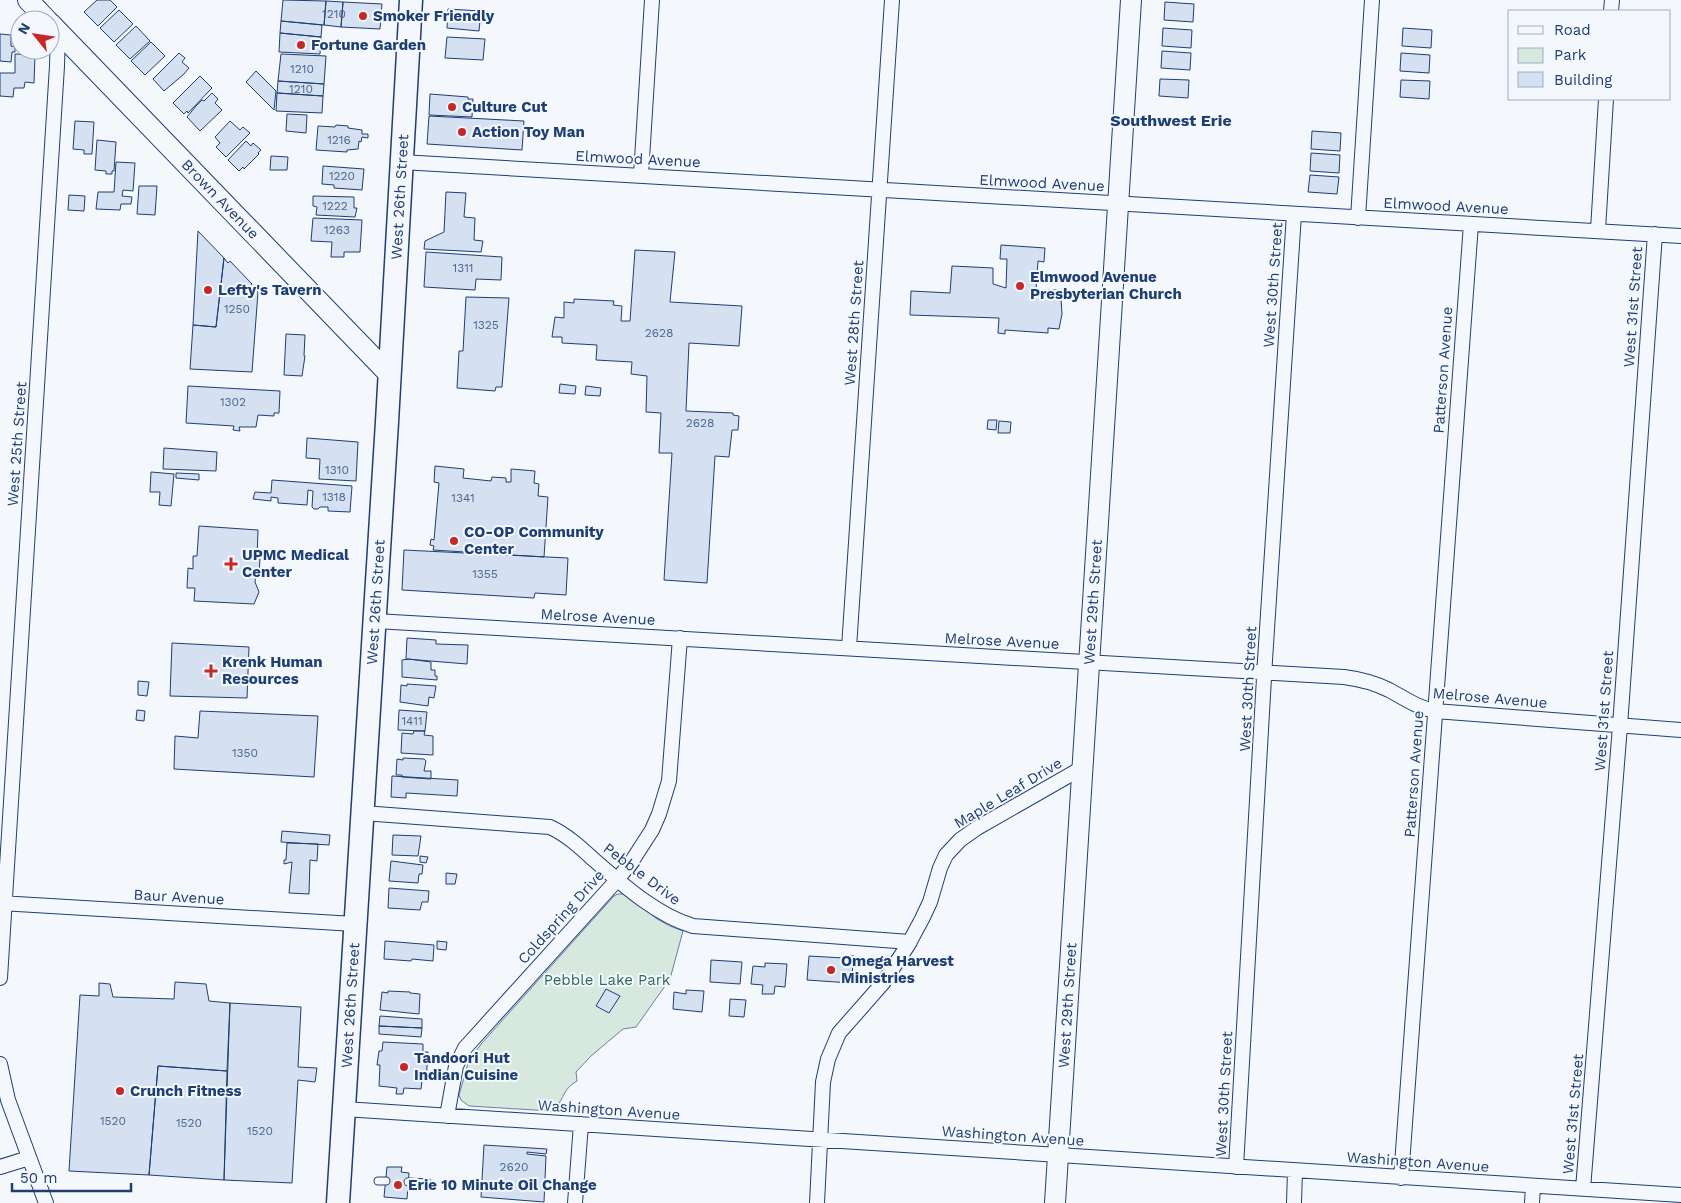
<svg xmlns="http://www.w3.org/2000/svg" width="1681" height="1203" viewBox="0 0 1681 1203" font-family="'Work Sans',sans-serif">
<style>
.green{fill:#d7e8df;stroke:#687fa3}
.building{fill:#d5e0f0;stroke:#1d3f73}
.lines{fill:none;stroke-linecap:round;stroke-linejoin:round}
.lane-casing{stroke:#1d3f73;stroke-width:9}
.street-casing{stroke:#1d3f73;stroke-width:16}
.secondary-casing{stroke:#1d3f73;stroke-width:22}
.primary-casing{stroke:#1d3f73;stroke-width:25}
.lane{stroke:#f4f7fb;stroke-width:7}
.street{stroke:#f4f7fb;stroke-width:14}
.secondary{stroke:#f4f7fb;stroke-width:20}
.primary{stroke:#f4f7fb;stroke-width:22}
.poi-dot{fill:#c62828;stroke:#f4f7fb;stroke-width:2}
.labels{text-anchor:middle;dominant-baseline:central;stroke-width:4;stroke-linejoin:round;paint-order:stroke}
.number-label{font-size:12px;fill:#4b6792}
.poi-label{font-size:15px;font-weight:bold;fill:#1d3f73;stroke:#f4f7fb;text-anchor:start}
.street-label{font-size:15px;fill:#1d3f73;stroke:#f4f7fb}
.park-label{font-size:15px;fill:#2c6c60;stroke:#f4f7fb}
.neighbourhood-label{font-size:16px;font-weight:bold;fill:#1d3f73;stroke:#f4f7fb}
</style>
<rect width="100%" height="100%" fill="#f4f7fb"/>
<path class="green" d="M618,894H626L657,919L670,926L683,931L670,979L636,1027L623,1029L591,1056L576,1072L577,1081C561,1089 564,1104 551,1111L469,1106L461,1100L459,1095L469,1060L482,1043L614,896Z"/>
<path class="building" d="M97,0H110L117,7L98,26L84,12Z
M283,0L326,1L324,25L281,21Z
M326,1L343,2L341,27L324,25Z
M343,2L382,4L380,29L341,27Z
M1165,2L1194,4L1193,22L1164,20Z
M448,9L481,11L479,31L447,28Z
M119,10L133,24L114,42L100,28Z
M281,21L322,25L321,37L280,33Z
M136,26L150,41L130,59L116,45Z
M1163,28L1192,30L1191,48L1162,46Z
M1403,28L1432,30L1431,48L1402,46Z
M280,33L321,37L320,54L279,52Z
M0,34L11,35V46L15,47V52H12L11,62L0,61Z
M447,37L485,39L483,60L445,58Z
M151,42L165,56L145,75L131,61Z
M1162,51L1191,53L1190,70L1161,68Z
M179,53L185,58L182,62L189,68L184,74L164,91L153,79Z
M1401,53L1430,55L1429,73L1400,71Z
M15,54L35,55L34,83L25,82L24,88H14L13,97L0,96V73H15Z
M281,54L326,56L324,84L278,81Z
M256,71L276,91L274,110L246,82Z
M200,76L212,88L188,113L187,111L184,114L173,103Z
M1160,79L1189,80L1188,98L1159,96Z
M1401,80L1430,81L1429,99L1400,97Z
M278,81L324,84L323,96L277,93Z
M212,93L218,99L215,103L222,110L200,131L187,117L196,106L202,100L204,101Z
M277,93L323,96L322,113L276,111Z
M430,94L468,97V99H473L472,117L429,115Z
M287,114L307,115L306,133L286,131Z
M429,116L524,121L522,150L427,144Z
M75,121L94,122L92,154H84V150L73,149Z
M230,121L240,130L243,127L250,133L226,157L216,147L220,143L215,137Z
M336,125L348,126V128L362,130V134H368V138L362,137L361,142L359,141L358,149L347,150V152L316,150L318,126L335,127Z
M1312,131L1341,133L1340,151L1311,149Z
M97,140L116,142L114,171H112V174H106V171L95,170Z
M246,141L251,146L253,143L261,150L258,153L259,154L244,169L243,167L239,171L228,160Z
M1311,153L1340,155L1339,173L1310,171Z
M271,156L288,157L287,170H270Z
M116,162L135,163L133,191L123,190L122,196L132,197L131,204H121L120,210L96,209L98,192H114Z
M323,166L364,169L362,190L334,188V185L322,184Z
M1310,175L1339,177L1337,194L1308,192Z
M139,186H157L155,215L137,214Z
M446,192L466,193L464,217L475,218L474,240L483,241L481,252L424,249L425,241L444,232Z
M69,195L85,196L84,211L68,210Z
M313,196L354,197V208H357L355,217L316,215L317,207L313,206Z
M313,218L362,220L360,252H344V257H331L332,242L311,241Z
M198,231L224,258L216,327L193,325Z
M1001,245L1045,248L1044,262L1038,261L1036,290L1048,292V290H1058V299H1061L1062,314L1059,329L1048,328V333L1005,330V334L998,333L999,318L910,315L911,291L950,293L952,266L993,268V284L1006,288L1007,259H1000Z
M635,250L675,252L670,302L742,306L739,346L689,343L686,411L733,413V415L739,416L738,430H732L729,457L715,456L707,583L664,580L672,453H659L661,413L646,412L647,376L631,374L632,362L596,360L597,345L562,343V337H552L555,317L564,318V302L574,303V299L614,301L613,305L622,306L621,321H630Z
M426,252L502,257L501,280L476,279L475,290L424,287Z
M224,258L228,263L230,261L252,284L251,286L258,292L252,372L190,369L193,325L216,327Z
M466,297L509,298L502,387H496L495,391L457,388L459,351H463Z
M286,334L305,335L304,356H305L302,376L284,375Z
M560,384L576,386L575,394L559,393Z
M188,386L280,391L279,413H274V416L258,415L256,427H239L240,431L233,430L234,426L186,423Z
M586,386L601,388L600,396L585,395Z
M988,420H997L996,430L987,429Z
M999,421L1011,422L1010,433H998Z
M307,438L358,442L356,481L319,479L320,459L306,458Z
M164,448L217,452L216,471L163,469Z
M435,466L464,469L463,478L491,481L492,477L506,478V482H511V469L535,471L534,483L539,484L538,496L548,497L544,557L433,550L434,546L430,545L431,539L434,540L439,483L434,482Z
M151,472L174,474L171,506L159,505L160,492H150Z
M176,473L199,474V480L176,478Z
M272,480L352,486L350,512L328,511V507H320L318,509H314L312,507L313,491L308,490L307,505L278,503V498L271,497V501L253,499L255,492L271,493Z
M199,526L258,530L257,558H260L259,574L256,573L255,582L259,592L254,604L194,601L195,588H187L188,568L193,569V556H197Z
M404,550L568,558L566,595L535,593L534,598L402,590Z
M407,638L436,640V644L468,645L467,664L406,659Z
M172,643L249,647L247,698L170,696Z
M409,659L431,662V670H435V676H437V680L402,677V660Z
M138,681L149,682L147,696L138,695Z
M407,684L436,686L434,698L429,697L428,706L400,702L401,685L407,686Z
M137,710L145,711L144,721L136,720Z
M399,710L427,712L425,731L398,730Z
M200,711L318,716L314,777L174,769L175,736L198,738Z
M414,731H425L424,735L433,736V755L401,753L402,733L413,734Z
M403,758L424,759L426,761L424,771H431V779L402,777V775H396L397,759L403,760Z
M392,776L458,780L457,796L406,793V798L391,797Z
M282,831L330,835L329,845L281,842Z
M393,835L421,836L418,856L392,855Z
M287,843L318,844L317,861L310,860L309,894L289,893L292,862L284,864V860H286Z
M420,856L428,857L426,863L420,862Z
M391,861L423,865L422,874H419L418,883L389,881Z
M446,873L457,874L455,884H446Z
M389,888L429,891L428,902H422L420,910L388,908Z
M385,941L434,945L433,961L412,959L411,961L384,959Z
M437,941L447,942L446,950L437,949Z
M809,956L844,958L845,956H854L851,983L807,980Z
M711,960L742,962L740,984L710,982Z
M765,963L787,964L785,987L775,986L774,994H762L763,985L751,984L753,966L765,967Z
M175,982L206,984L209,1001L230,1003L227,1071L158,1066L149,1175L69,1171L80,995L99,996V983L110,984L113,997L174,999Z
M606,989L620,996L609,1013L596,1006Z
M686,990L704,991L702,1012L673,1009L674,992L686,994Z
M388,991L410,992V993L420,994L419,1014L380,1010L382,992L388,993Z
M730,999L746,1000L744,1017L729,1016Z
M230,1003L301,1007L298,1067L317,1068L315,1082L298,1080L292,1183L224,1180Z
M380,1016L422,1019V1028L379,1026Z
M379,1026L422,1028L421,1037L379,1034Z
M383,1042L423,1044V1052H428L426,1081H422L421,1089L404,1088L403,1094H396L397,1088L379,1086L380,1065H377L379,1051H382Z
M158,1066L227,1071L224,1180L149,1175Z
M484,1145L547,1149L546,1154L527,1152V1154L546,1156L544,1202L481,1197Z
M387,1167H402L401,1172L409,1173L407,1199L384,1197Z"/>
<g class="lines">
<defs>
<path id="lane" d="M378,1181H386
M408,1182L428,1183"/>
<path id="street" d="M1611,11L1612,0
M401,162L1681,236
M641,175L652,0
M1358,218L1372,0
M1598,230L1606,99
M375,621L1344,677C1360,679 1375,683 1389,690C1404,698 1418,708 1435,711L1681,730
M849,648L892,0
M363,813L550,827C567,835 580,847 593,859C622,884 656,915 693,926L910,942
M0,903L355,924
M0,978L57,66L58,31
M0,1064L8,1100L46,1203
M344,1109L1681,1195
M447,1116L456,1066L465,1048L617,880L632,861L652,830L659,814L669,781L680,638
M0,1167L29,1158
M1236,1167L1265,660L1294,214
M1401,1178L1471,224
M1583,1189L1620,726L1655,234
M575,1203L581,1124
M817,1203L823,1082L828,1059L839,1033L883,983L908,945L922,919L930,902L940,868L946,855L960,840L977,828L1082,768
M1294,1203L1295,1171
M1532,1203L1533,1186"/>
<g id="secondary">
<path d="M28,0L47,20"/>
<path id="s1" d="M50,23L390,375"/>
<path id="s2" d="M1055,1203L1131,0"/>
</g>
<g id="primary">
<path id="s3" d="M338,1203L387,422L411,0"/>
</g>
</defs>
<use href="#lane" class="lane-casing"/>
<use href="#street" class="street-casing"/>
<use href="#secondary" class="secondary-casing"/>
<use href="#primary" class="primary-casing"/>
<use href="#lane" class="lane"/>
<use href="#street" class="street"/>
<use href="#secondary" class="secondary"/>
<use href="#primary" class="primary"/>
</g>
<g class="poi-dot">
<circle cx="363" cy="16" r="5"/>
<circle cx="301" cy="45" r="5"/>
<circle cx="452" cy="107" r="5"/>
<circle cx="462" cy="132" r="5"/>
<circle cx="1020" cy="286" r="5"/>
<circle cx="208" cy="290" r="5"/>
<circle cx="454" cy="541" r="5"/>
<path d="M228.5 556.5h5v5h5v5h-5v5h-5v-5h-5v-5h5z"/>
<path d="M208.5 663.5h5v5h5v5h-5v5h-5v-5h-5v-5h5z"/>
<circle cx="831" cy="970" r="5"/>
<circle cx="404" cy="1067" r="5"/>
<circle cx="120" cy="1091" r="5"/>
<circle cx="398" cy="1185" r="5"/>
</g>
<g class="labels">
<g class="number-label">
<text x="334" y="14">1210</text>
<text x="302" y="69">1210</text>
<text x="301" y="89">1210</text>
<text x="339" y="140">1216</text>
<text x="342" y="176">1220</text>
<text x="335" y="206">1222</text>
<text x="337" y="230">1263</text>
<text x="463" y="268">1311</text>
<text x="237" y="309">1250</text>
<text x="486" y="325">1325</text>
<text x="659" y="333">2628</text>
<text x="233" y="402">1302</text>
<text x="700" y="423">2628</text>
<text x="337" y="470">1310</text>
<text x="334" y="497">1318</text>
<text x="463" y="498">1341</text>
<text x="485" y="574">1355</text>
<text x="412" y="721">1411</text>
<text x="245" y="753">1350</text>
<text x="113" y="1121">1520</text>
<text x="189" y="1123">1520</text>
<text x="260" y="1131">1520</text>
<text x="514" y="1167">2620</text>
</g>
<g class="poi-label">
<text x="373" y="16">Smoker Friendly</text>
<text x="311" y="45">Fortune Garden</text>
<text x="462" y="107">Culture Cut</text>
<text x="472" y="132">Action Toy Man</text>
<text x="1030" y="277">Elmwood Avenue<tspan x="1030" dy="17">Presbyterian Church</tspan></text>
<text x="218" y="290">Lefty's Tavern</text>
<text x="464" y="532">CO-OP Community<tspan x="464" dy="17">Center</tspan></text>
<text x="242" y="555">UPMC Medical<tspan x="242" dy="17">Center</tspan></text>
<text x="222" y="662">Krenk Human<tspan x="222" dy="17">Resources</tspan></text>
<text x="841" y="961">Omega Harvest<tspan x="841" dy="17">Ministries</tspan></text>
<text x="414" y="1058">Tandoori Hut<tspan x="414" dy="17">Indian Cuisine</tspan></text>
<text x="130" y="1091">Crunch Fitness</text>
<text x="408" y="1185">Erie 10 Minute Oil Change</text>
</g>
<g class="street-label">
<text transform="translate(638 159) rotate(3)">Elmwood Avenue</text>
<text transform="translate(1042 183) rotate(3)">Elmwood Avenue</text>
<text stroke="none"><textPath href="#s3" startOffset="1008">West 26th Street</textPath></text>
<text stroke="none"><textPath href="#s1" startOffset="245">Brown Avenue</textPath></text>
<text transform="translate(1446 206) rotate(3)">Elmwood Avenue</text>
<text transform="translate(1273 285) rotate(-86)">West 30th Street</text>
<text transform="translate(1633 307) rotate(-86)">West 31st Street</text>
<text transform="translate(854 323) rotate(-86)">West 28th Street</text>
<text transform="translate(1443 370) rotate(-86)">Patterson Avenue</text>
<text transform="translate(17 444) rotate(-86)">West 25th Street</text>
<text stroke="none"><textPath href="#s2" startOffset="602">West 29th Street</textPath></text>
<text stroke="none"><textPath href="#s3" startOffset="602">West 26th Street</textPath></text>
<text transform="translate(598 617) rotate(3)">Melrose Avenue</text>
<text transform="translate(1002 641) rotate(3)">Melrose Avenue</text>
<text transform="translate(1248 689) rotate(-87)">West 30th Street</text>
<text transform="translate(1490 698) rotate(5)">Melrose Avenue</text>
<text transform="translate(1604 711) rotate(-86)">West 31st Street</text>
<text transform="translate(1414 774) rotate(-86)">Patterson Avenue</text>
<text transform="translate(1008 793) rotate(-31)">Maple Leaf Drive</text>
<text transform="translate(642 874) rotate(37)">Pebble Drive</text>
<text transform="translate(179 897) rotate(3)">Baur Avenue</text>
<text transform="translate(561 917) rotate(-48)">Coldspring Drive</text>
<text stroke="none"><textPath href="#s3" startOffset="198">West 26th Street</textPath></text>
<text stroke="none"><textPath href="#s2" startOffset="198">West 29th Street</textPath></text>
<text transform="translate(1224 1094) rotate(-87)">West 30th Street</text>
<text transform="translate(609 1110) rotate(4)">Washington Avenue</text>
<text transform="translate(1573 1114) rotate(-85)">West 31st Street</text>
<text transform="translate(1013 1136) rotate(4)">Washington Avenue</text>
<text transform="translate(1418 1162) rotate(4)">Washington Avenue</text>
</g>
<g class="park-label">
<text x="607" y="980">Pebble Lake Park</text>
</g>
<g class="neighbourhood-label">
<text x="1171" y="120">Southwest Erie</text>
</g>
</g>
<rect x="1508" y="10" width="162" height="90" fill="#f4f7fb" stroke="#9eadc5"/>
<rect x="1518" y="26" width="25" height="8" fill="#f4f7fb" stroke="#9eadc5"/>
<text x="1554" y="35" font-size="15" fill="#1d3f73">Road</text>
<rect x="1518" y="48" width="25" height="15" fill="#d7e8df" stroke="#9eadc5"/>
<text x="1554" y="60" font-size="15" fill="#1d3f73">Park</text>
<rect x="1518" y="72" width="25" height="15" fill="#d5e0f0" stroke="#9eadc5"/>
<text x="1554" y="85" font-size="15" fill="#1d3f73">Building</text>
<g transform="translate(35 35) rotate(300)"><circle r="24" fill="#f4f7fb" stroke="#9eadc5"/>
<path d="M0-4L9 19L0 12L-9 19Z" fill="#c62828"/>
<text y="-8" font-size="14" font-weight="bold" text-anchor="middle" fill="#1d3f73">N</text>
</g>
<path d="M12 1183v8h119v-8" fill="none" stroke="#1d3f73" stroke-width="2.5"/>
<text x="20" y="1183" font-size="15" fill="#1d3f73" stroke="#f4f7fb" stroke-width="4" paint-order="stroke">50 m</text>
</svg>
